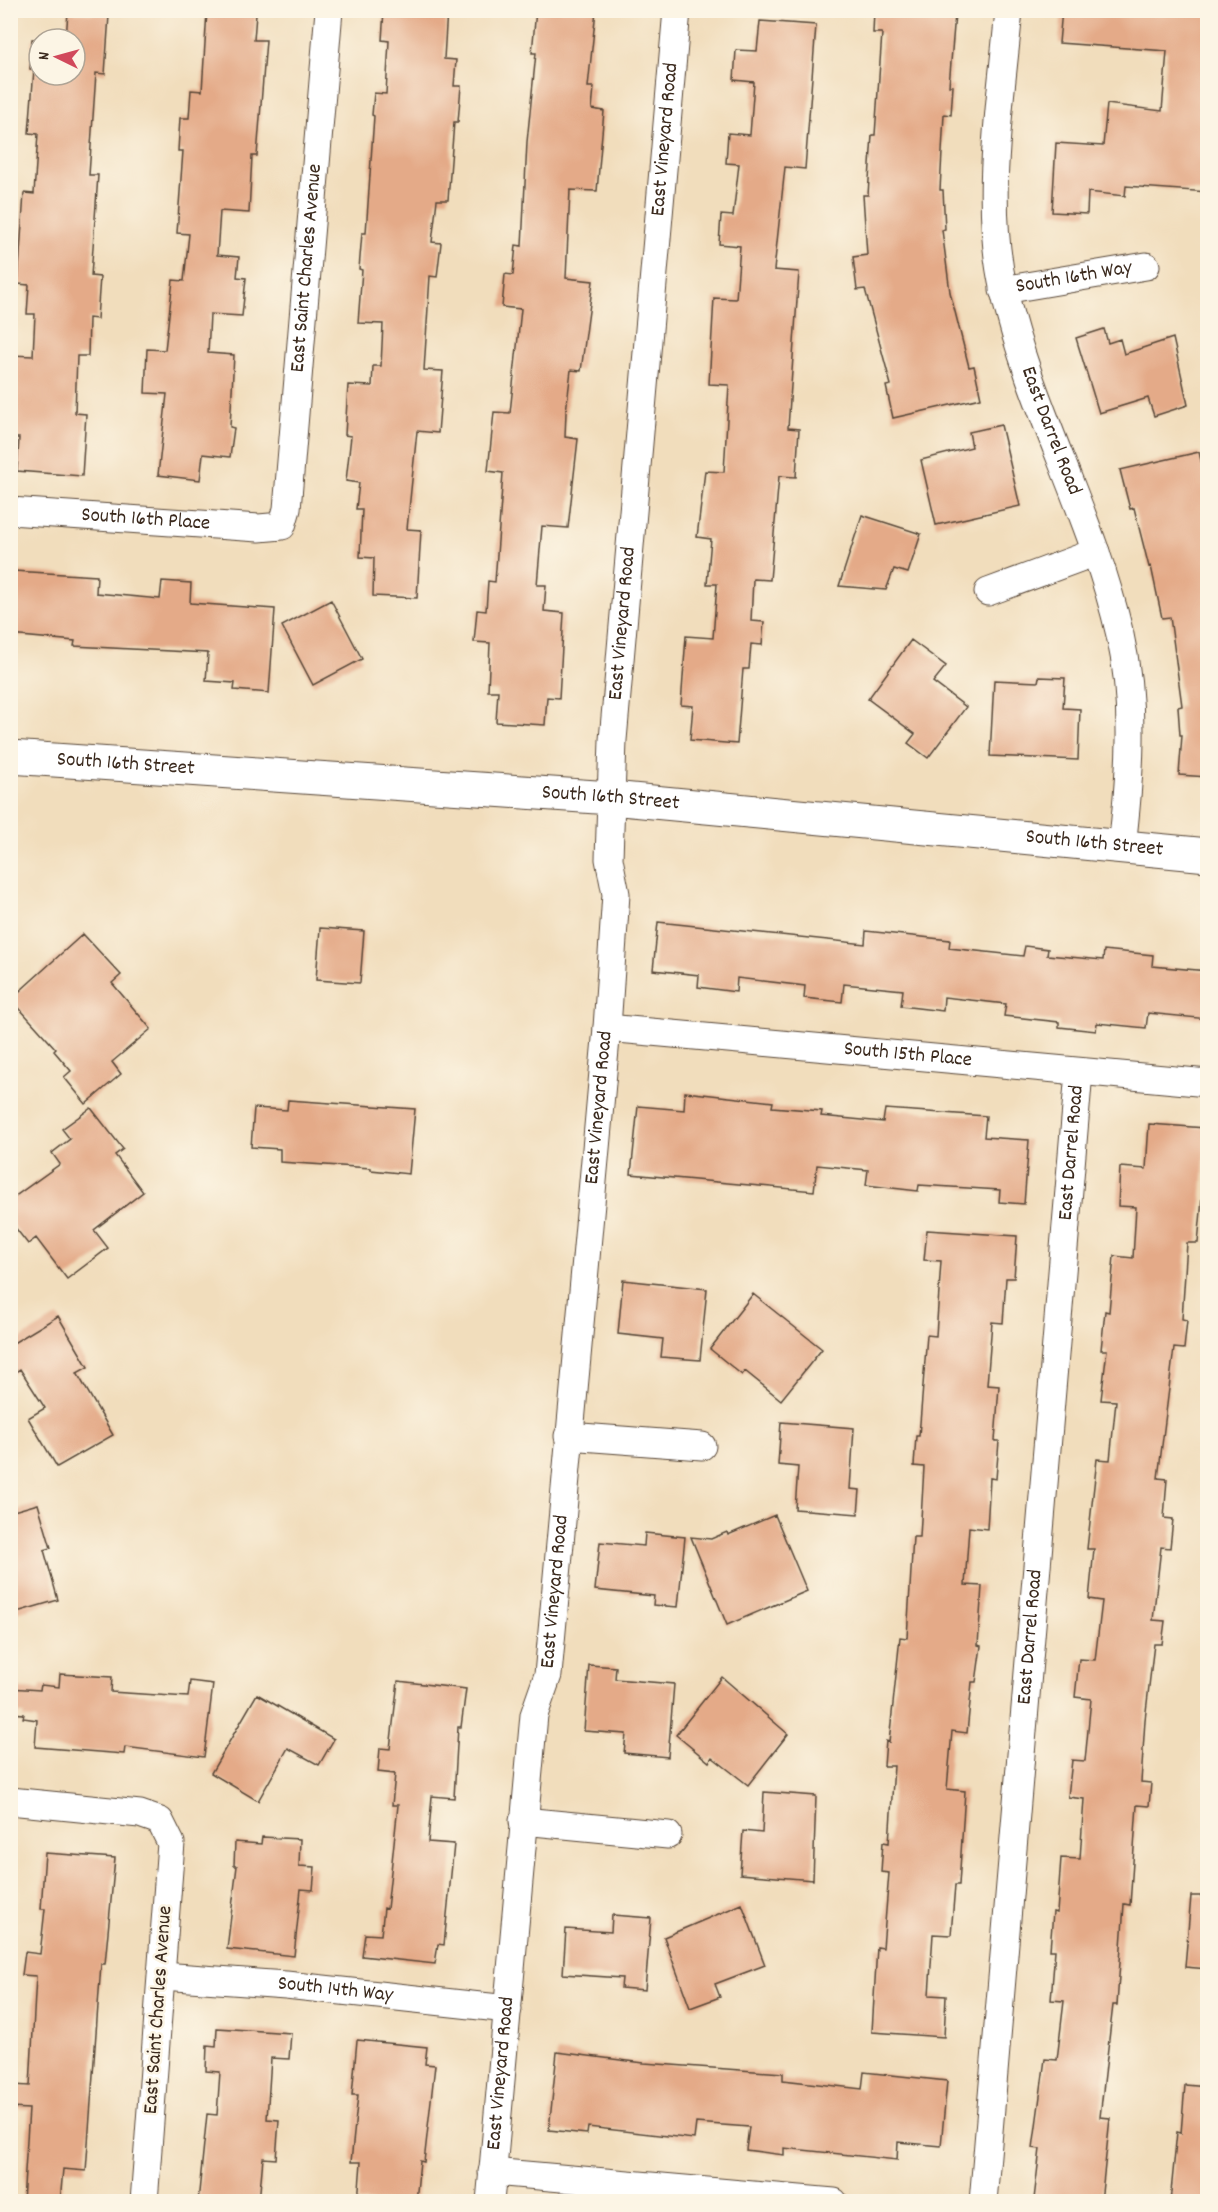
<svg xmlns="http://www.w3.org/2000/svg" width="1218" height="2212" viewBox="0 0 1218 2212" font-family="Dekko,sans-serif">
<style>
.building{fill:#e4aa88}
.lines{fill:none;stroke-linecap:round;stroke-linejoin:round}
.minor-casing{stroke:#564536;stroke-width:29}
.secondary-casing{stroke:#564536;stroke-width:35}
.minor{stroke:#fff;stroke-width:27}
.secondary{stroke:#fff;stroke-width:33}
.labels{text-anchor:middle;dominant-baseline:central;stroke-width:5;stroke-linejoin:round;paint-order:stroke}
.street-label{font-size:21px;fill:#3b2a1e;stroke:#fcf5e5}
</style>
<rect width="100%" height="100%" fill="#fcf5e5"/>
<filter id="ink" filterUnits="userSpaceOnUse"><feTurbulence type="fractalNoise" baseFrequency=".0167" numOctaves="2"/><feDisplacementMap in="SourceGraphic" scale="12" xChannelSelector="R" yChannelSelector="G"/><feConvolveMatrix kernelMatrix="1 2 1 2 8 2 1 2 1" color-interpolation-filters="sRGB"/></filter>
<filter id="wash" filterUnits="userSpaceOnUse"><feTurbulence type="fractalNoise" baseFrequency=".008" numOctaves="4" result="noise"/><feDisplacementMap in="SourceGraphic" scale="24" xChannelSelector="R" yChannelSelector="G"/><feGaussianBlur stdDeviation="1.35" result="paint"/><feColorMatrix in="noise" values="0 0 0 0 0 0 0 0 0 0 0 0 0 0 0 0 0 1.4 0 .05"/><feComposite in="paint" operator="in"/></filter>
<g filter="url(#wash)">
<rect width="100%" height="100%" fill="#f1ddbc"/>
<g id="blocks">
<path class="building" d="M384,10H447L444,59L456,60L454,86H461L458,122H454L448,200H437L432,242L441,243L437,277L430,276L424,370L443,371L438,433L417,431L407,529L421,530L417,598L373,596L374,558L360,557L362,509H356L359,483L346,481L351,436L345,435L348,385L372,386L373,366H381L383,324L358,323L362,270L359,269L362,233H366L374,116L372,115L374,93L386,94L389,41L382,40Z
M536,10H596L588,87H594L592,109L604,111L597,191L570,190L566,278L593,281L581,371L571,370L566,412L565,437L578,439L568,528L542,526L537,585H546L544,611L564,613L559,698L547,697L545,725L496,722L498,691H488L490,643L474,642L477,610L486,611L488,581L495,582L503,473L488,471L494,412L510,413L521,309L502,307L505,274L513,275L516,245L522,246L527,142L536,53H532Z
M874,10L955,14L949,86H953L951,115L944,114L940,190H943L945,229L942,230L950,292L969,367L974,366L981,398L893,418L886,386L891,385L865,289L857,290L853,257L867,255L863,195H868L872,135H875L882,33H873Z
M1062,10H1208L1202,115H1208V192L1126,186L1125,196L1088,192L1087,214L1052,212L1056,143L1103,146L1107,104L1162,111L1167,51L1059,43Z
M207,11L256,14L254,40H266L257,156H252L249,213L220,211L217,255L239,257L237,277L246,278L242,316L210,314L208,353L234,355L230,427L234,428L230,457L203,454L200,480L158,475L167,394L145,393L147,349L165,350L173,280L184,281L189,234L177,233L183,151H178L180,118H189L191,90L202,91Z
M68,12L109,15L105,74L96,73L89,175H98L91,276L100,277L97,319L89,318L88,356H77L75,413L86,414L82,476L17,471L19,438H10V355L33,356L35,314H27L29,285L18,284L24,193L34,194L38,134L29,133L34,69H30L32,39H39V75H75V39H66Z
M760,21L816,25L805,169L785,167L774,270L799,272L788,428L799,429L796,477L779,476L770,580L753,579L751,621L764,622L762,645L751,644L749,669H743L737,744L690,740L693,706L681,705L686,636L713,638L717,584H707L711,539L697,537L705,471L724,472L729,385L709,384L714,298L736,299L740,246L719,244L721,215L733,216L739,164L726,163L728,133L750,135L754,82L734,80L736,50L757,51Z
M1104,329L1108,343L1120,339L1124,354L1173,338L1188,405L1154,416L1148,398L1099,413L1076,338Z
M1001,425L1020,506L936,525L921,460L972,447L969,432Z
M1199,452L1208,490V777L1179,775L1182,735H1180L1178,707L1182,706L1170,617L1162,618L1151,566L1149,567L1134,508L1130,509L1120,470Z
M862,515L921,534L908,573L894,569L886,590L839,586Z
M13,571L97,576L96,593L160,599L162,581L191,583L190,603L275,609L269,693L234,690L235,683L206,681L208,653L74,646L75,641L10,635V584H13Z
M331,600L362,659L313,685L282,626Z
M911,640L946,666L933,682L966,707L928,758L908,743L915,734L868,699Z
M1039,677L1065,678L1063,708L1080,709L1078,760L990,756L994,680L1038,682Z
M658,922L865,944L866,931L950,940L949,948L1023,956L1025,946L1048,949L1047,955L1103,960L1104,950L1153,955L1152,966L1208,971V1019L1148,1013L1146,1028L1097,1023L1096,1031L1059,1027V1022L1004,1016L1006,1004L944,997L943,1011L901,1006L903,990L844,984L842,1002L804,998L805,986L737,978L736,992L698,987L699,975L653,970Z
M320,928L364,931L360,983L316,980Z
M83,934L121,975L112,983L151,1029L112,1062L121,1074L86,1104L64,1077L71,1071L54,1051L56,1049L11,999Z
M685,1092L773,1102L772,1107L822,1111L821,1116L883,1122L885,1109L986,1116L984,1137L1029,1140L1024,1204L999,1202L1000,1190L919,1185L918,1191L866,1185L868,1170L817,1165L814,1191L631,1174L638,1106L684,1110Z
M288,1100L415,1109L409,1174L371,1170V1168L280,1162V1149L251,1147L254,1108L287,1110Z
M91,1108L123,1149L115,1155L143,1192L94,1230L108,1248L67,1279L36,1238L28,1244L10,1221V1200L60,1164L52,1153L70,1139L62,1129Z
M1149,1124L1206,1128L1201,1211L1198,1243H1187L1182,1319L1187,1320L1184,1349L1174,1348L1158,1478L1167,1479L1164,1518L1173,1519L1170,1548L1161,1547L1153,1620L1165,1621L1162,1644H1154L1145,1720L1141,1782L1151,1783L1149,1806L1137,1805L1130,1905L1124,1904L1117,2005H1113L1100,2117L1110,2118L1101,2202H1062L1034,2199L1040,2149L1033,2148L1045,2059L1057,2060L1064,2001L1051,2000L1055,1950H1050L1053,1912L1057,1913L1061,1858L1080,1859L1084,1799L1068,1797L1072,1760L1085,1761L1091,1699L1075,1697L1079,1659L1095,1660L1102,1601L1089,1599L1094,1549H1087L1097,1459L1110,1460L1116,1401L1101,1400L1107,1350H1101L1105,1311L1109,1312L1114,1256L1133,1258L1136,1207L1118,1206L1120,1167L1146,1169Z
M927,1230L1017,1236L1014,1278H1006L1003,1323L992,1322L987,1385L999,1386L995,1441H999L996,1479L990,1478L987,1529L969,1527L965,1585L982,1586L978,1645L981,1646L976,1682H972L967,1733L952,1731L947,1789L965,1791L959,1885H955L951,1935L933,1934L929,1995L946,1996L944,2037L872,2032L877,1947L883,1948L889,1873L881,1872L883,1842L889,1843L894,1766H884L886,1741L889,1742L900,1637L907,1638L913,1537H920L924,1467L914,1466L916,1436H919L927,1335L936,1336L941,1261L924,1260Z
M623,1280L707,1289L700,1360L661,1357L663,1339L618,1334Z
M753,1294L822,1349L781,1400L745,1371L742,1375L710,1349Z
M58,1316L88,1367L77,1373L113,1435L57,1467L28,1418L45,1408L20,1369L10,1376V1345Z
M781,1422L854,1428L850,1489L860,1490L858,1514L795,1509L798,1467L778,1465Z
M38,1504L51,1548L44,1550L58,1600L10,1614V1512Z
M775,1515L807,1591L727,1625L691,1537L711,1539L727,1532L728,1535Z
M645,1533L685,1537L678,1607L653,1605L654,1596L595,1590L600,1542L644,1546Z
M589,1665L616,1667L615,1679L674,1684L668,1757L624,1753L626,1734L584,1731Z
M60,1674L112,1677L111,1692L188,1697L190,1681L213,1684L204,1757L125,1747L124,1754L35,1747L37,1720L23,1718L24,1714L10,1713V1688L40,1690L41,1685L59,1687Z
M722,1677L788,1734L748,1785L712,1757L709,1762L676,1735Z
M398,1681L466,1689L461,1727H458L454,1798L432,1796L428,1842L454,1844L444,1945L438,1944L435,1964L362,1956L365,1934L381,1935L384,1908L387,1909L398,1805H392L395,1774L378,1772L380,1748L390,1749Z
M257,1694L334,1739L319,1765L288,1748L258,1801L211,1773Z
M764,1792L816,1796L813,1880L740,1874L743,1831L762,1833Z
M262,1837L300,1839L299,1866L315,1867L313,1890L301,1889L294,1956L227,1949L237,1866H234L235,1842L261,1844Z
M45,1853L115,1858L105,1964H101L86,2171L63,2169L60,2202H23L29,2109L11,2108L13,2085L30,2086L36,1976L22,1975L25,1952L40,1954L45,1909H41Z
M1191,1896H1208V1969L1185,1967Z
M742,1904L765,1965L715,1984L720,1997L690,2008L664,1937Z
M612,1915L651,1918L645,1990L621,1988L622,1978L563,1974L566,1929L611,1932Z
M217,2028L291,2033L289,2059L271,2058L267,2119L279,2120L276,2159L263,2158L259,2202H198L207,2114L217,2115L220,2072L206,2071L207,2045L216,2046Z
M357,2040L427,2047L425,2064L435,2065L424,2162L420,2161L416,2202H358L361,2162H351L358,2095H352Z
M557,2052L644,2063L783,2073V2080L862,2089L864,2072L947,2081L941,2146L898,2142L897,2160L784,2148V2155L746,2150L749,2127L696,2123L694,2139L588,2127L587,2134L549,2130Z
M1185,2085L1208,2087V2202H1170L1177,2132L1181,2133Z"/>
</g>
</g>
<g filter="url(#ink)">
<use href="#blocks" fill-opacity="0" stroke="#564536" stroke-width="1.5"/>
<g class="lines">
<defs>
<g id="minor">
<path id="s1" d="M1009,10C1001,102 983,200 1004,291C1031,409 1093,516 1120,635C1136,705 1130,777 1122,847"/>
<path id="s2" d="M1003,290L1146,266"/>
<path id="s3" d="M10,511L259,528L282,526L287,509L329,10"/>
<path d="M988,592L1096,552"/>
<path id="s4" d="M607,1028L1208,1083"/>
<path d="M568,1436L702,1446"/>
<path d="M10,1801L140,1814L160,1821L171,1843L144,2202"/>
<path d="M523,1821L668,1835"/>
<path id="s5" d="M162,1976L286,1985L508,2009"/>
<path d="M492,2172L834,2202"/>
<path id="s6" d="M490,2202L534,1715L548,1675L607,1028L616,894L609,859L613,740L677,10"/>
<path id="s7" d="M983,2202L1079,1072"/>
</g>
<g id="secondary">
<path id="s8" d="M10,757L611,798L1208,855"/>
</g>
</defs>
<use href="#minor" class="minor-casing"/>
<use href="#secondary" class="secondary-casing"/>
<use href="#minor" class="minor"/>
<use href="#secondary" class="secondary"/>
</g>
</g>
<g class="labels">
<g class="street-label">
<text stroke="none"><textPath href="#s6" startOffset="2073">East Vineyard Road</textPath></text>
<text stroke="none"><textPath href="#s3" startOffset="532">East Saint Charles Avenue</textPath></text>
<text stroke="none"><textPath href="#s2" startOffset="72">South 16th Way</textPath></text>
<text stroke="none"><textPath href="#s1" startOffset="430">East Darrel Road</textPath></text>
<text stroke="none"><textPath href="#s3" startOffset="136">South 16th Place</textPath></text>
<text stroke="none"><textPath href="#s6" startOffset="1587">East Vineyard Road</textPath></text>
<text stroke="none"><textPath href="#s8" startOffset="116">South 16th Street</textPath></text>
<text stroke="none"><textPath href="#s8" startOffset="602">South 16th Street</textPath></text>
<text stroke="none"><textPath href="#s8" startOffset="1088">South 16th Street</textPath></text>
<text stroke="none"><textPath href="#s4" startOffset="302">South 15th Place</textPath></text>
<text stroke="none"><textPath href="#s6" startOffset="1101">East Vineyard Road</textPath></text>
<text stroke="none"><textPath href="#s7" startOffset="1053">East Darrel Road</textPath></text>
<text stroke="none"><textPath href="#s6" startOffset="615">East Vineyard Road</textPath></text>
<text stroke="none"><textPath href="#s7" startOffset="567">East Darrel Road</textPath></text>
<text stroke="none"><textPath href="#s5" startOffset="174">South 14th Way</textPath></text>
<text transform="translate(159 2010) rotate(-86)">East Saint Charles Avenue</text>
<text stroke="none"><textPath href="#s6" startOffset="129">East Vineyard Road</textPath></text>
</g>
</g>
<rect width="1218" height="2212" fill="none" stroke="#fcf5e5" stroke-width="36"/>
<g transform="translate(57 57) rotate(275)"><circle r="28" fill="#fcf5e5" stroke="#afa495" stroke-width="1.5"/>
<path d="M0-4.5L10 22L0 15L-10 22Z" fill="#d1495b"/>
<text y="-9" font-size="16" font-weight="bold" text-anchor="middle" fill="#3b2a1e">N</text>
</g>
</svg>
